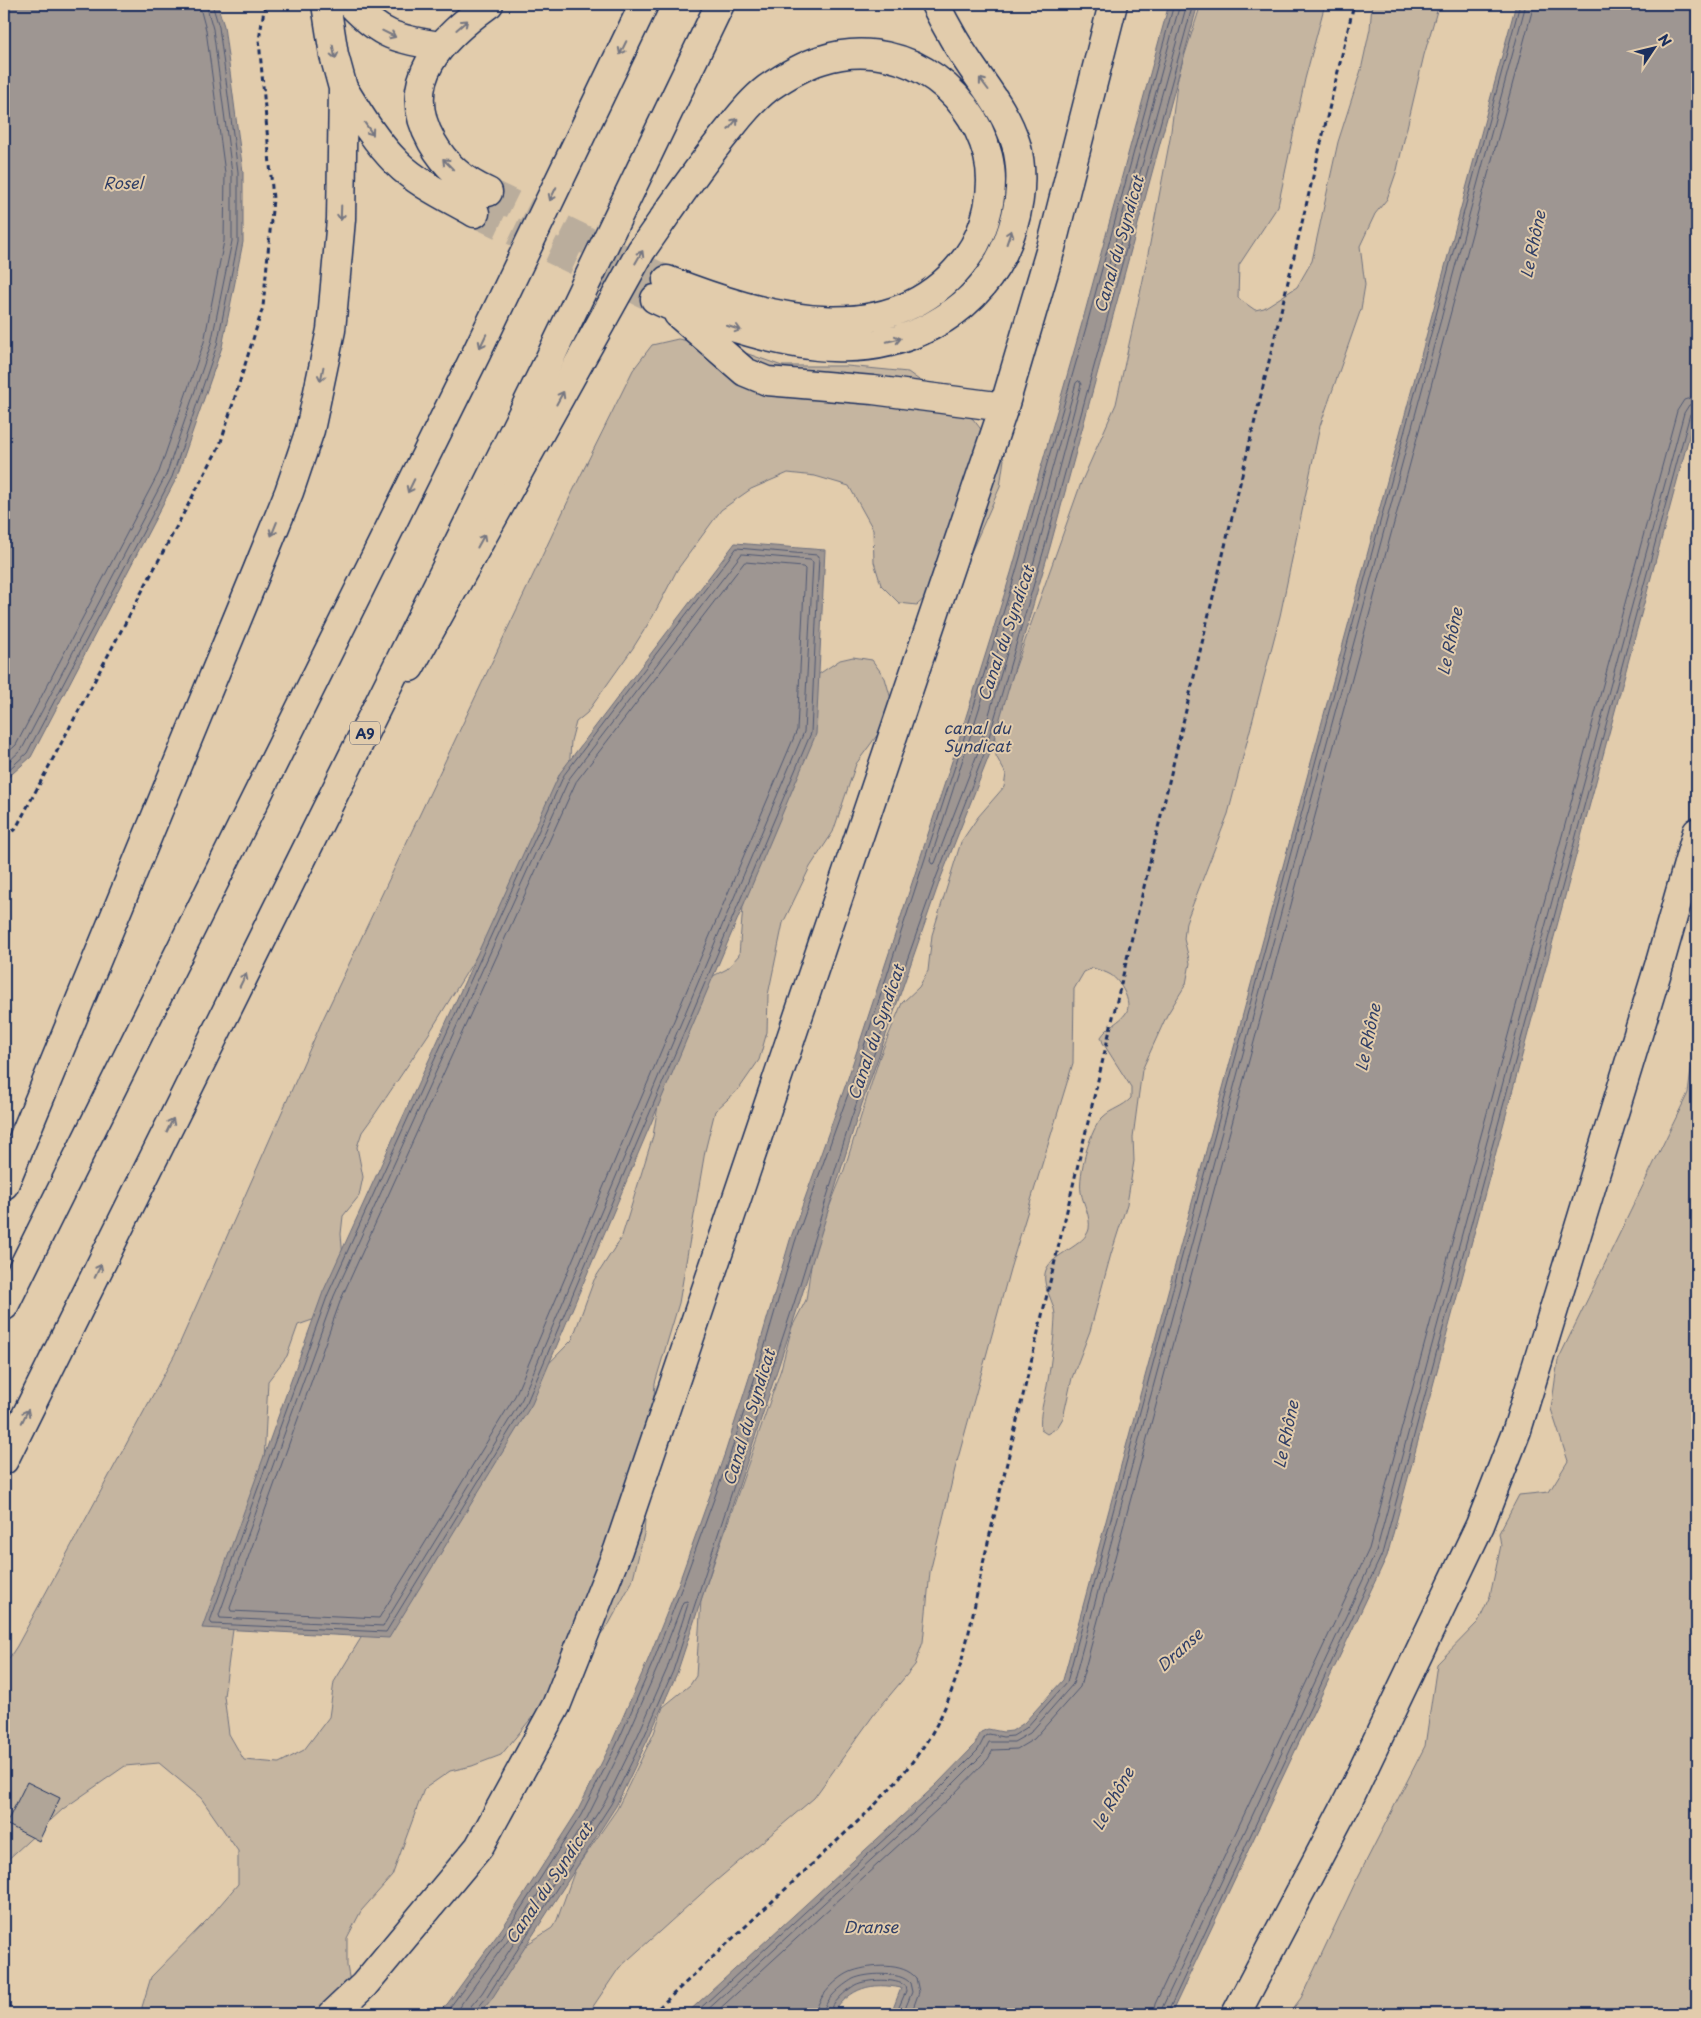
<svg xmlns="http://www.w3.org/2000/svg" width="1701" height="2018" viewBox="0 0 1701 2018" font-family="'Playpen Sans',sans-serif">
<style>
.green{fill:#c5b5a0;stroke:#70727f}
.water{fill:#9e9692;stroke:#6a6d7d}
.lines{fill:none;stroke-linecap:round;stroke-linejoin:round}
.shore{stroke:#4f5873;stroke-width:1}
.building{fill:#b0a598;stroke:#1b2f5e}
.minor-tunnel{stroke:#baad9c;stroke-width:28;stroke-dasharray:28 14;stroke-linecap:butt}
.minor-casing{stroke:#1b2f5e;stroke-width:31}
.highway-casing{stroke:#1b2f5e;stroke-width:31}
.path{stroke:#1b2f5e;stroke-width:3;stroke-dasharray:5 4;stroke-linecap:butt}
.minor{stroke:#e2ccac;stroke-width:28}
.highway{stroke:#e2ccac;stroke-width:28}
.oneway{stroke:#757681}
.labels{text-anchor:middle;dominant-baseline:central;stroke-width:4;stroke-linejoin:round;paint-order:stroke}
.shield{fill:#e2ccac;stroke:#575e75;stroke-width:1}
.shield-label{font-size:14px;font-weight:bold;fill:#1b2f5e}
.water-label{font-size:16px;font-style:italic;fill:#2f3e66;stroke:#e2ccac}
</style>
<rect width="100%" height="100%" fill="#e2ccac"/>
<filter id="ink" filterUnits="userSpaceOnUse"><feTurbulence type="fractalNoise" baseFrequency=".02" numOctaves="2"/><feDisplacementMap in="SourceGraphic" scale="10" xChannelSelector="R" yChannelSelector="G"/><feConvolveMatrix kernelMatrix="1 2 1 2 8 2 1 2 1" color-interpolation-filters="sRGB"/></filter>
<g filter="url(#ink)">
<path class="green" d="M1201,4H1325L1305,79L1278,206L1239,265L1238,298L1255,310L1264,308L1297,287L1312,261L1338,142L1361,70L1370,29L1372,4H1439L1424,55L1397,170L1387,199L1375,214L1360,246L1365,285L1361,309L1320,426L1280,616L1228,814L1186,922L1184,939L1190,963L1186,984L1167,1015L1142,1070L1133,1137L1134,1161L1127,1204L1111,1254L1090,1331L1072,1378L1063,1418L1057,1428L1047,1434L1041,1430C1039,1414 1044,1401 1047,1386C1051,1364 1054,1340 1055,1318C1056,1302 1040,1286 1046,1270C1052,1254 1085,1246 1089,1229C1091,1216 1083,1204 1081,1192C1078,1175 1090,1128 1103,1117C1111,1109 1123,1107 1131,1098V1087L1103,1043L1101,1037C1108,1026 1120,1022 1126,1013C1133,1002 1120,981 1111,975C1106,972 1099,970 1093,968L1084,972L1074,989L1073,1063L1010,1269L955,1469L930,1572L923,1642L915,1665L875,1713L814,1798L710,1886L619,1968L588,2014H464L518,1950L552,1928L557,1920L575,1870L617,1809L654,1733L663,1707L690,1685L696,1676L701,1600L781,1369L792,1327L806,1300L814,1245L844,1170L880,1056L902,1003L919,987L928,971L932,935L961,842L978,817L1004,787L1006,774L996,756L994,728L1081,483L1116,404L1143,280L1170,139L1178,76Z
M678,339L737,350L782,366H847L908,372L973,419L1004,459L1000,487L968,559L917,605L899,603L881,585L874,562L873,529L849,486L815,476L788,473L751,489L721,510L677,570L653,616L633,648L587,713L576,722L571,741L569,774L518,889L428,1035L375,1114L362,1132L357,1147L363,1177L359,1196L343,1216L341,1234L347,1308L298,1325L287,1356L268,1381L263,1481L243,1556L224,1696L229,1734L244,1760L279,1763L304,1750L329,1717L334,1682L497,1416L572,1340L594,1280L622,1236L653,1136L670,1032L689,988L727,969L739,955L743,906L766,823L810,680L840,660L853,657L872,660L885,678L891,699L878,734L856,764L833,832L810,867L783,923L768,995L767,1032L759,1060L739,1089L715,1111L705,1151L679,1303L655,1383L644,1534L632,1582L609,1624L501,1755L472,1766L450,1771L424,1789L392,1876L361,1911L347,1938V1966L356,2014H143L142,2007L151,1977L208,1919L238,1884V1851L201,1798L159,1763L125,1766L63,1809L4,1863V1666L17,1646L175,1354L323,1019L570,497L633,370L652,345Z
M1697,1037V2014H1289L1301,1998L1356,1881L1425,1746L1437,1664L1478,1622L1490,1596L1501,1545L1499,1533L1519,1495L1549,1492L1568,1461L1551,1409L1558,1360L1688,1093L1695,1041Z"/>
<path class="water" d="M4,4H217L224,26L243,172V242L222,347L176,479L31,757L4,781Z
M1169,4H1198L1050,547L989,756L940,880L856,1121L800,1301L677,1673L648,1739L616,1806L491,2000L479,2014H438L448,2003L503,1927L577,1812L611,1744L648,1660L678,1585L725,1453L758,1350L790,1240L847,1081L954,755L1011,573L1082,323Z
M1516,4H1697V407L1387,1556L1171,2014H891L901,1988C872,1982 850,1987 833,2014H686L936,1785L974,1746L981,1732L988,1729L1003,1732L1012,1731L1024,1723L1063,1680Z
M735,543L825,550L816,734L532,1404L389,1638L202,1628L323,1292L560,773Z"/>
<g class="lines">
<path class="shore" d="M1180,4L1106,275L1108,278L1111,277L1187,4
M1079,381L1081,384L1039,544L978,752L935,863L932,864L930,861L1022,576L1076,383Z
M737,548L817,555L819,556L811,733L527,1402L386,1632L212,1624L210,1621L328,1294L564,775Z
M742,554L810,560L813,562L804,732L522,1399L383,1626L220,1618L219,1615L334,1296L569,779Z
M745,562L803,567L805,569L797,730L515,1396L379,1618L231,1611L230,1608L341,1299L576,782Z
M4,756L16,745L159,472L204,342L224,241L225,173L206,30L199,4
M4,766L22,749L166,475L211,344L232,241V173L213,29L206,4
M4,774L27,753L172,477L217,345L238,242V172L219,27L212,4
M445,2014L507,1930L581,1815L616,1746L653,1662L682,1587L730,1455L763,1352L795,1242L852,1083L958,757L1015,575L1087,324L1174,4
M454,2014L512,1934L587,1818L622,1748L659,1664L683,1602L687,1601L688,1604L667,1669L638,1735L606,1800L482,1993L471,2006L469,2014
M475,2014L476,2010L487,1997L611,1804L644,1737L673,1671L795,1300L851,1119L936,878L984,754L1045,546L1193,4
M694,2014L939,1789L978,1750L985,1736L989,1734L1003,1737L1013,1736L1026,1728L1067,1682L1520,4
M703,2014L944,1793L983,1754L989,1742H1014L1030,1733L1073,1684L1526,4
M714,2014L949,1799L988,1759L993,1750L1017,1749L1034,1739L1080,1687L1534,4
M816,2014C816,1998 838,1976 853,1971C871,1965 903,1962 916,1978L919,1992L911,2014
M823,2014C824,2000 841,1986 853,1979C866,1973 900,1971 910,1983L912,1992L903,2014
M830,2014C831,2003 846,1991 855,1985C866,1979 897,1978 905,1986L906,1991L896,2014
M1153,2014L1155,2004L1369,1549L1677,411L1684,400L1697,396
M1160,2014L1162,2008L1376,1552L1684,413L1689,405L1697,404
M1167,2014L1382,1554L1690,414L1693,411L1697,410"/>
</g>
<path class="building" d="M27,1782L60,1798L39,1841L6,1824Z"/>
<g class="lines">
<path class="minor-tunnel" d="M488,192L667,280
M475,213L655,299"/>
<defs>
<path id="minor" d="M351,4C381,36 397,39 440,46
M343,88C359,114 375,141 397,163C418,184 449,198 475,213
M488,192C464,182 445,165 432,142C397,80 442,38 489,4
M655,299C677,310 702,318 726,325C760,336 797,346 833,347C902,351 971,317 1002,255C1018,222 1026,180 1016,144C1007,114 988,91 971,66C957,46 946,26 935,4
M678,314L745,372L767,381L873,390L1004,407
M410,667L641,251C669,211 696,170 727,132C740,116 752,100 768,88C784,77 802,66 821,60C894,36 969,82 988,156C996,188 987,230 967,257C894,358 762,317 667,280
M4,1185L257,571L289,492L310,430L331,330L341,219L343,88L334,55L326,4
M333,2014L364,1985L479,1847L556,1706L618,1550L1004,407L1051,248L1113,4
M1236,2014L1349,1799L1480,1525L1517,1430L1661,959L1697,832"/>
<path id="highway" d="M4,1306L476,354L644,4
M4,1460L550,358L720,4"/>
</defs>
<use href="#minor" class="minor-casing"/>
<use href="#highway" class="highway-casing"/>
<path class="path" d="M4,834L15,830L220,445L263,307L273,199L259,40L265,4
M652,2014L871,1809C897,1781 923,1753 940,1718C962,1673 972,1621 981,1572L1354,4"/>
<use href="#minor" class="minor"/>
<use href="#highway" class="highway"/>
</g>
<defs><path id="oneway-shaft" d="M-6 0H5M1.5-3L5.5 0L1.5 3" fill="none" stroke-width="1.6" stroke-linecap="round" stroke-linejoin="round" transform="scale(1.25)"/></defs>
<g class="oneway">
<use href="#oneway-shaft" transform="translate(462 25) rotate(-41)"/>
<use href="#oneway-shaft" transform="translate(389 34) rotate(26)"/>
<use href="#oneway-shaft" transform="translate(623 48) rotate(116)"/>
<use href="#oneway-shaft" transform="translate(334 52) rotate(79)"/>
<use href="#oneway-shaft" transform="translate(984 84) rotate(-127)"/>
<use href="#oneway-shaft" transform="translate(733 124) rotate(-51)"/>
<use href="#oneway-shaft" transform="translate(369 129) rotate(55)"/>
<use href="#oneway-shaft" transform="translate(448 164) rotate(-134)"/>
<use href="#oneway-shaft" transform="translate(553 194) rotate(116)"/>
<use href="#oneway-shaft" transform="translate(341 213) rotate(92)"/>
<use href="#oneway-shaft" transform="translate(1009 237) rotate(-71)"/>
<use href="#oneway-shaft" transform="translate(639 257) rotate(-60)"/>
<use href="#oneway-shaft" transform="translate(734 328) rotate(18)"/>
<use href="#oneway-shaft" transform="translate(894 340) rotate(-14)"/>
<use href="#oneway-shaft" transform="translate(483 341) rotate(116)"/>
<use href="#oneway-shaft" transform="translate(322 374) rotate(101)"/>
<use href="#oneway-shaft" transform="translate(560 398) rotate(-61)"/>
<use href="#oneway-shaft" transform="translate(411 486) rotate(116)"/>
<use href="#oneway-shaft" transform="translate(274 529) rotate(112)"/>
<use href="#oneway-shaft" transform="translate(481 541) rotate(-61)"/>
<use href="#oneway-shaft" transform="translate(243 980) rotate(-64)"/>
<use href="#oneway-shaft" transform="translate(170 1125) rotate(-64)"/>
<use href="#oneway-shaft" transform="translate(98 1271) rotate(-64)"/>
<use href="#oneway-shaft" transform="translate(25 1416) rotate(-64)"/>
</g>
</g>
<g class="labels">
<rect class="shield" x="350" y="721.5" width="30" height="23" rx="4"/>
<g class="shield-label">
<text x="365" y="733">A9</text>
</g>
<g class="water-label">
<text x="123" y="182">Rosel</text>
<text transform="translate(1118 244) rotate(-74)">Canal du Syndicat</text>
<text transform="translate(1532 244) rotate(-78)">Le Rhône</text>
<text transform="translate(1005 633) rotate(-71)">Canal du Syndicat</text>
<text transform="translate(1449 641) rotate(-78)">Le Rhône</text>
<text x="977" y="727">canal du<tspan x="977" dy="18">Syndicat</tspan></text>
<text transform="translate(875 1032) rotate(-71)">Canal du Syndicat</text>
<text transform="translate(1367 1037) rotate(-78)">Le Rhône</text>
<text transform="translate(748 1417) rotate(-73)">Canal du Syndicat</text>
<text transform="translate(1285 1434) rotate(-78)">Le Rhône</text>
<text transform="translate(1179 1649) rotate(-42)">Dranse</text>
<text transform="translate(1112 1798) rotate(-61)">Le Rhône</text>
<text transform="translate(548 1883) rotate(-56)">Canal du Syndicat</text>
<text x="871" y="1926">Dranse</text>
</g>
</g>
<rect width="1701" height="2018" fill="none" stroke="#e2ccac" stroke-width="20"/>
<rect x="10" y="10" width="1681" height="1998" fill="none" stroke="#1b2f5e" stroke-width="2" filter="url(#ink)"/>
<g transform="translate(1654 48) rotate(55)" stroke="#e2ccac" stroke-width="4" paint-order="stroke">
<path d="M0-4L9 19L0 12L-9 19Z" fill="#1b2f5e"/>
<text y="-8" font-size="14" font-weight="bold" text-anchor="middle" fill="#1b2f5e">N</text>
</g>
</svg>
